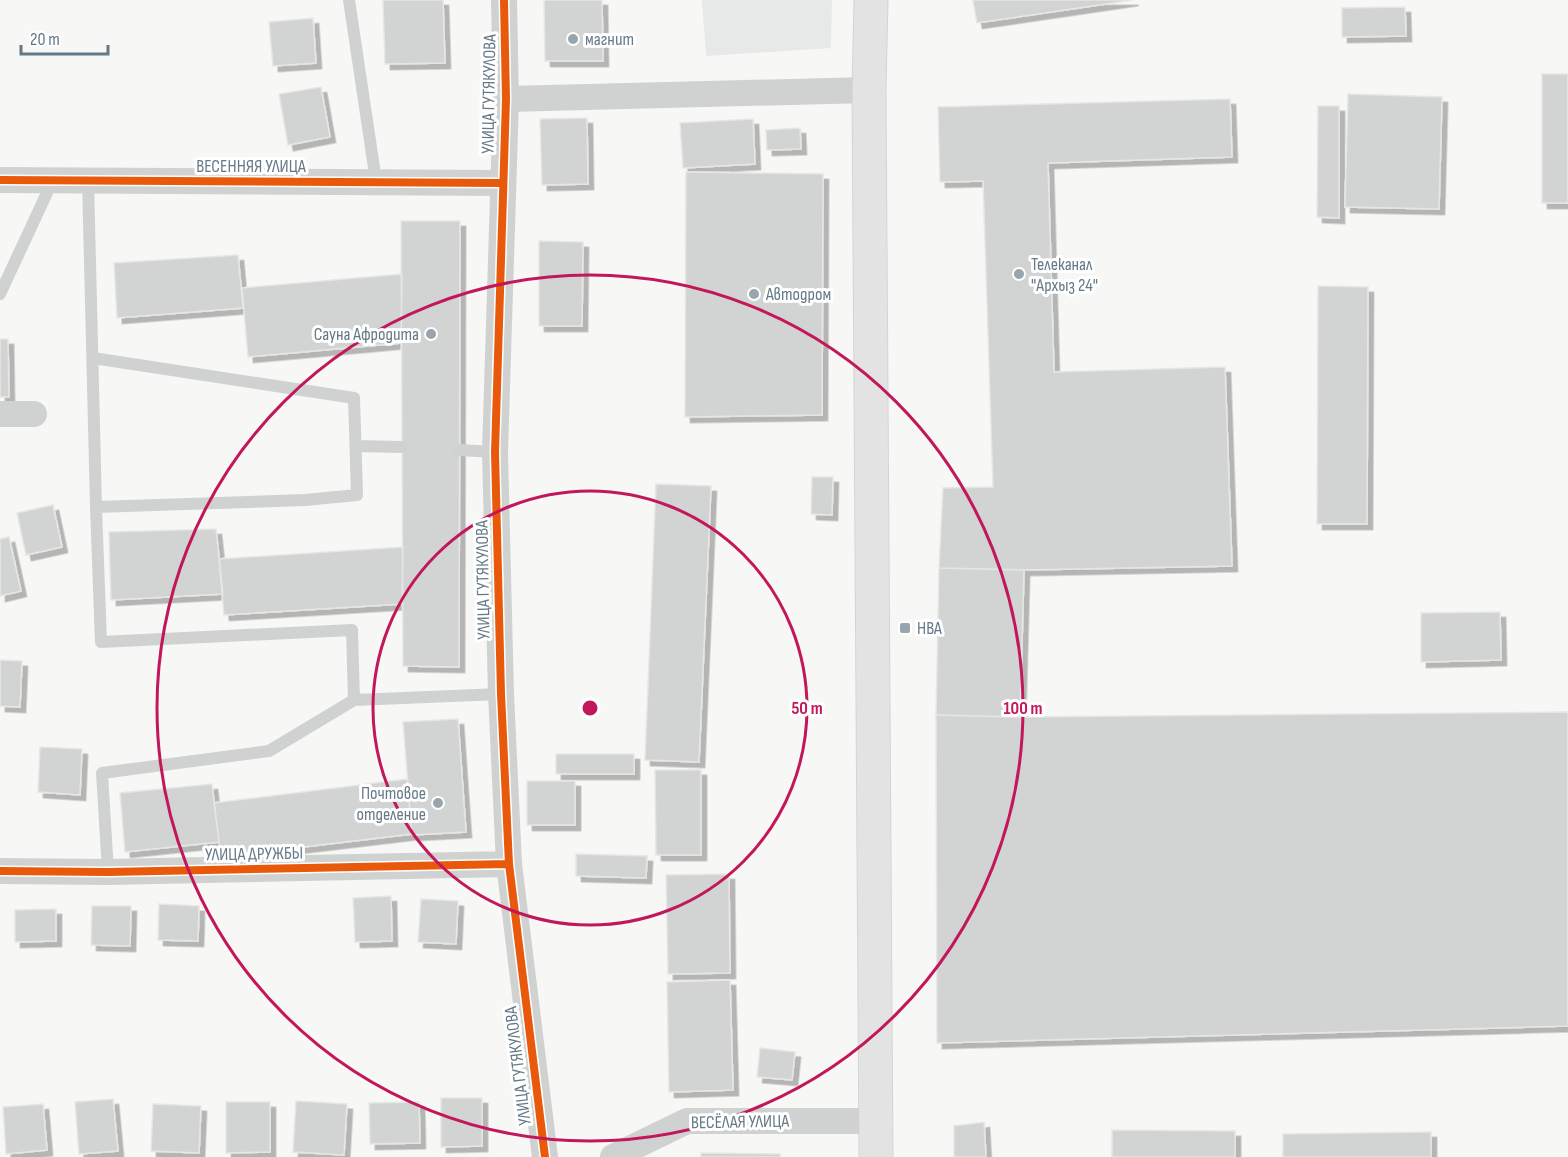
<svg xmlns="http://www.w3.org/2000/svg" width="1568" height="1157" viewBox="0 0 1568 1157" font-family="'Sofia Sans Condensed',sans-serif">
<style>
.built{fill:#e7e8e8}
.building{fill:#d2d3d3;stroke:#e6e6e5;stroke-width:1.5;filter:url(#shadow)}
.lines{fill:none;stroke-linecap:round;stroke-linejoin:round}
.secondary-casing{stroke:#d3d5d5;stroke-width:35}
.service{stroke:#d0d2d2;stroke-width:12}
.minor{stroke:#d0d2d2;stroke-width:26}
.secondary{stroke:#e3e3e3;stroke-width:33}
.cycleway-casing{stroke:#fff;stroke-width:11}
.cycleway{stroke:#e8590c;stroke-width:8}
.ring{fill:none;stroke:#c2185b;stroke-width:3}
.poi-dot{fill:#98a5ae;stroke:#fff;stroke-width:2}
.labels{text-anchor:middle;dominant-baseline:central;stroke-width:6;stroke-linejoin:round;paint-order:stroke}
.poi-label{font-size:18px;fill:#657987;stroke:#fff;text-anchor:start}
.street-label{font-size:18px;fill:#657987;stroke:#fff}
.centre{fill:#c2185b;stroke:#fff;stroke-width:3}
.ring-label{font-size:18px;text-anchor:middle;font-weight:bold;fill:#c2185b;stroke:#fff;stroke-width:6;stroke-linejoin:round;paint-order:stroke}
</style>
<defs>
<filter id="shadow"><feDropShadow dx="5.5" dy="5.5" stdDeviation="0" flood-color="#0004"/></filter>
</defs>
<rect width="100%" height="100%" fill="#f7f7f5"/>
<path class="built" d="M702,0H832L831,48L706,56Z"/>
<path class="building" d="M383,0H443L445,63L385,64Z
M544,0H602L603,61H545Z
M973,0H1133L977,23Z
M1405,7L1406,36L1342,37V8Z
M313,18L316,63L273,66L269,22Z
M1542,74H1568V203H1542Z
M321,87L330,137L288,145L279,94Z
M1348,94L1442,97L1439,209L1345,207Z
M1230,99L1232,157L1048,163L1054,372L1225,367L1232,566L1024,570L939,568L943,488L993,487L983,181L940,182L938,107Z
M1318,106H1339V218L1317,217Z
M587,118L588,184L542,185L540,119Z
M753,119L755,164L683,168L680,123Z
M800,128L801,149L767,150L766,130Z
M686,172L823,174L822,415L685,417Z
M401,221H460L459,667L403,666Z
M539,241L583,242L582,326H539Z
M238,255L243,308L117,318L114,263Z
M402,274L401,343L248,357L242,288Z
M1318,286L1368,287L1367,524H1317Z
M0,339H8L9,397H0Z
M812,477H833L832,515L811,514Z
M656,484L711,486L699,762L645,760Z
M53,505L62,547L26,555L17,513Z
M216,529L223,594L111,600L109,532Z
M9,537L21,591L0,596V539Z
M403,547L402,604L224,615L219,559Z
M939,568L1024,570L1020,717L936,715Z
M1500,612L1501,660L1421,662V613Z
M0,660L22,661L20,707L0,706Z
M1568,712V1026L937,1043L936,715L1020,717Z
M458,719L466,832L412,835L403,722Z
M40,747L82,749L80,795L38,792Z
M556,754H634V774H556Z
M655,770H701V855H656Z
M407,779L412,834L221,857L214,803Z
M527,781H575V825H527Z
M212,784L219,842L125,852L120,793Z
M576,854L647,856L646,878L576,876Z
M729,874L730,973L668,974L666,875Z
M391,896L392,941L355,942L353,898Z
M421,899L458,901L456,944L418,942Z
M159,904L199,906L198,941L158,940Z
M92,906H131L130,946L91,945Z
M56,909V941L15,942V910Z
M730,980L733,1090L669,1092L667,982Z
M760,1048L795,1052L792,1080L757,1077Z
M441,1098H482V1146L441,1147Z
M113,1099L118,1151L79,1154L75,1102Z
M296,1101L347,1104L344,1155L293,1152Z
M226,1102H270V1152L226,1153Z
M419,1102L420,1143L370,1144L369,1103Z
M43,1104L47,1150L6,1154L3,1107Z
M153,1104L201,1106L199,1153L151,1151Z
M984,1122L986,1157H954V1126Z
M1112,1130L1235,1131V1157H1112Z
M1431,1132V1157H1283V1134Z
M701,1153L780,1154V1157H701Z"/>
<g class="lines">
<defs>
<path id="secondary" d="M871,0L869,90L876,1157"/>
</defs>
<use href="#secondary" class="secondary-casing"/>
<path class="service" d="M349,0L376,181
M88,181L96,507L101,642L352,630L354,700
M0,294L53,180
M93,358L354,398L357,495L305,500L96,507
M356,446L402,447
M459,450L495,452
M108,872L102,773L269,751L354,700L501,694"/>
<path class="minor" d="M504,0L506,99L495,452L501,694L509,864L545,1157
M506,99L869,90
M0,180L502,183
M0,414H34
M0,871L108,872L509,864
M613,1157L687,1121H876"/>
<use href="#secondary" class="secondary"/>
<defs>
<path id="cycleway" d="M504,0L506,99L495,452L501,694L509,864L545,1157
M0,180L502,183
M0,871L108,872L509,864"/>
</defs>
<use href="#cycleway" class="cycleway-casing"/>
<use href="#cycleway" class="cycleway"/>
</g>
<g class="ring">
<circle cx="590" cy="708" r="217"/>
<circle cx="590" cy="708" r="433"/>
</g>
<g class="poi-dot">
<circle cx="573" cy="39" r="6"/>
<circle cx="1019" cy="274" r="6"/>
<circle cx="754" cy="294" r="6"/>
<circle cx="431" cy="334" r="6"/>
<rect x="899" y="622" width="12" height="12" rx="3"/>
<circle cx="438" cy="803" r="6"/>
</g>
<g class="labels">
<g class="poi-label">
<text x="585" y="39">магнит</text>
<text x="1031" y="264">Телеканал<tspan x="1031" dy="21">"Архыз 24"</tspan></text>
<text x="766" y="294">Автодром</text>
<text x="419" y="334" text-anchor="end">Сауна Афродита</text>
<text x="917" y="628">НВА</text>
<text x="426" y="793" text-anchor="end">Почтовое<tspan x="426" dy="21">отделение</tspan></text>
</g>
<g class="street-label">
<text transform="translate(489 94) rotate(-89)">УЛИЦА ГУТЯКУЛОВА</text>
<text x="251" y="166">ВЕСЕННЯЯ УЛИЦА</text>
<text transform="translate(483 580) rotate(-91)">УЛИЦА ГУТЯКУЛОВА</text>
<text transform="translate(254 854) rotate(-1)">УЛИЦА ДРУЖБЫ</text>
<text transform="translate(518 1066) rotate(-97)">УЛИЦА ГУТЯКУЛОВА</text>
<text transform="translate(740 1122) rotate(-1)">ВЕСЁЛАЯ УЛИЦА</text>
</g>
</g>
<circle cx="590" cy="708" r="9" class="centre"/>
<g class="ring-label">
<text x="807" y="714">50 m</text>
<text x="1023" y="714">100 m</text>
</g>
<path d="M21 45v9h87v-9" fill="none" stroke="#657987" stroke-width="3"/>
<text x="30" y="45" font-size="18" fill="#657987" stroke="#ffffff" stroke-width="4.5" paint-order="stroke">20 m</text>
</svg>
